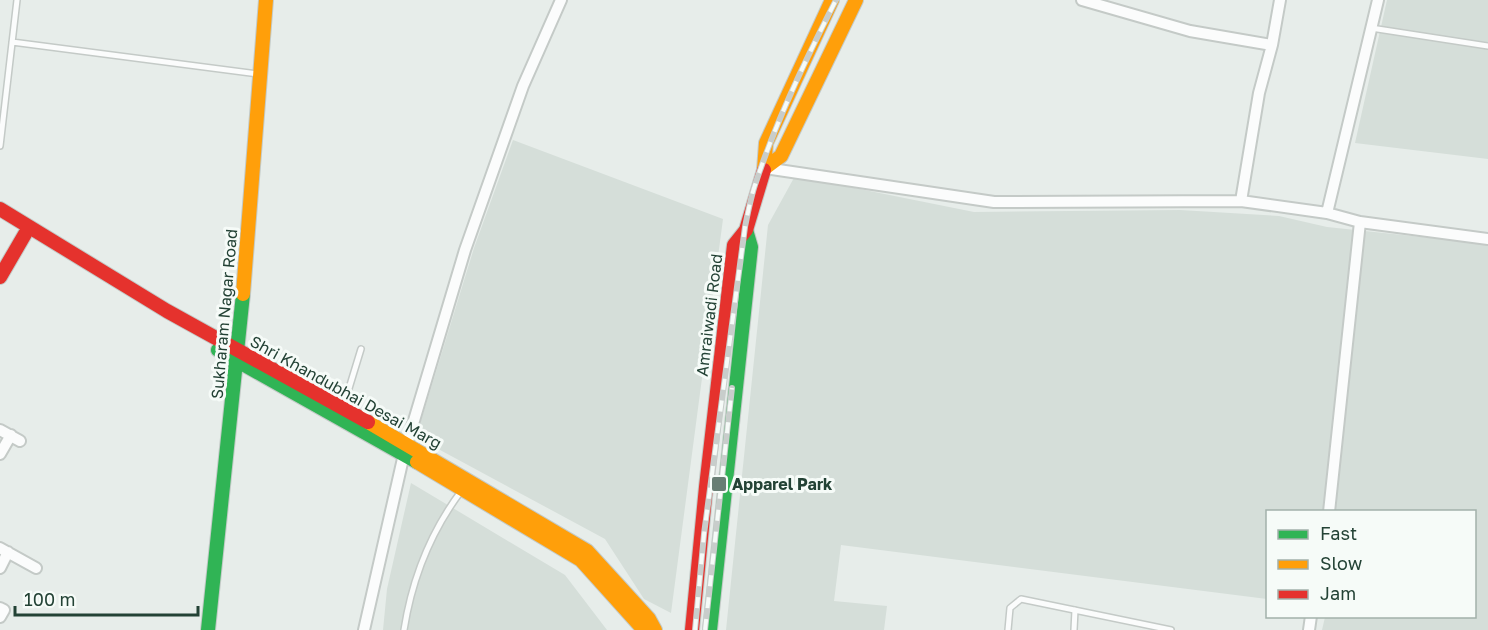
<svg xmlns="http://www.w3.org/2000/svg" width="1488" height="630" viewBox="0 0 1488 630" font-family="'Golos Text',sans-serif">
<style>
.built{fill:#d5ded9}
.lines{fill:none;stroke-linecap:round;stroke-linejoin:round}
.lane-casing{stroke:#c4cac7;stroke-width:8}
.street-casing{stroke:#c4cac7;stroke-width:14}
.fast-casing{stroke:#c3cac7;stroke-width:16}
.slow-casing{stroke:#c3cac7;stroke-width:16}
.jam-casing{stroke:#c3cac7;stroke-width:16}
.lane{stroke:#fbfcfc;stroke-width:5}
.street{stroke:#fbfcfc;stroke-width:10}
.fast{stroke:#30b455;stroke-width:14}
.slow{stroke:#ff9f0a;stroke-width:14}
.jam{stroke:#e5322d;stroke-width:14}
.rail-casing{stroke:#c8cdcb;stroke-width:6}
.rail{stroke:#f6fbf8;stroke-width:4;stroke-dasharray:11;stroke-linecap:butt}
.poi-dot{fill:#687e74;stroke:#f6fbf8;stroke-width:2}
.labels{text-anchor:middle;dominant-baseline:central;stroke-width:6;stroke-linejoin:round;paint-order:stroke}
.street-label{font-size:16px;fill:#234235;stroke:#f6fbf8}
.poi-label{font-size:16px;font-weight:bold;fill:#234235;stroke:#f6fbf8;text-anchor:start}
</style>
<rect width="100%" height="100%" fill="#e7edea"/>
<path class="built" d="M1387,0H1488V159L1355,143Z
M513,140L723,219L671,613L644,599L605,539L416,437L474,248Z
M795,176L974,212L1180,210L1279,216L1327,227L1488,244V630H1322L1325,617L1474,616V512H1268L1267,599L841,545L834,601L887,606L884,630H726L768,225Z
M411,483L565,575L607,630H383L387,589Z"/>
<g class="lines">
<defs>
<path id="lane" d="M1371,28L1488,46
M12,42L258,74
M0,146L17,0
M343,408L361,349
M404,630C412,579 431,531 462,490
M1008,630L1010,608L1021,599L1171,630
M1074,630L1075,610"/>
<path id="street" d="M1082,0L1190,31L1272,45
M765,168L994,202L1241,201L1327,213L1360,222L1488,239
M1241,201L1259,93L1272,45L1280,0
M1327,213L1378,0
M0,430L20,441
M0,454L11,435
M1329,512L1360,222
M0,548L36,568
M0,568L8,552
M0,608L4,610L0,617
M364,630L404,454L465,250L523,86L561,0
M1309,630L1311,616"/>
<path id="fast" d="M218,350L417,462
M208,630L243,294
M710,630L751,247L746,230"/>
<path id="slow" d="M765,168L781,156L856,0
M764,170L766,143L832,0
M243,294L266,0
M368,422L587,551L649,619L655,630
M417,462L581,560L644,630"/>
<path id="jam" d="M0,209L167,311L368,422
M0,277L25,234
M692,630L706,487L734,245L746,230L764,170"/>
</defs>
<use href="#lane" class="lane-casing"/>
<use href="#street" class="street-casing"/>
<use href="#fast" class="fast-casing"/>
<use href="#slow" class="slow-casing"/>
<use href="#jam" class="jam-casing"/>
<use href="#lane" class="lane"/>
<use href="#street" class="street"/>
<use href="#fast" class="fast"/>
<use href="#slow" class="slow"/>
<use href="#jam" class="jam"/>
<defs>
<path id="rail" d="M695,630L704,534L745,227C748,212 751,196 756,182C777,119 806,59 836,0
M705,630L732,388"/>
</defs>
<use href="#rail" class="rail-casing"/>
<use href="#rail" class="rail"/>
</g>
<rect class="poi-dot" x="711" y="476" width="16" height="16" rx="3"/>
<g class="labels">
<g class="street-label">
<text transform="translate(224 314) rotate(-85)">Sukharam Nagar Road</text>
<text transform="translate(709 315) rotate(-83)">Amraiwadi Road</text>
<text transform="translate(346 392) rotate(29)">Shri Khandubhai Desai Marg</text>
</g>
<g class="poi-label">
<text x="732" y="484">Apparel Park</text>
</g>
</g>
<rect x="1266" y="510" width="210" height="108" fill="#f6fbf8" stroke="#a2b1aa" stroke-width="1.5"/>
<rect x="1278" y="530" width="30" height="9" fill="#30b455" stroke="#a2b1aa" stroke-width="1.5"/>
<text x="1320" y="540" font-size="18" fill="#234235">Fast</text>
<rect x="1278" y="560" width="30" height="9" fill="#ff9f0a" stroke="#a2b1aa" stroke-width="1.5"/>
<text x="1320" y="570" font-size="18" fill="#234235">Slow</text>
<rect x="1278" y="590" width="30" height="9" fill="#e5322d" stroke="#a2b1aa" stroke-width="1.5"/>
<text x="1320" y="600" font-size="18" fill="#234235">Jam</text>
<path d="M15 606v9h183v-9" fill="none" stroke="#234235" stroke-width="3"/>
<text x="24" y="606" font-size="18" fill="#234235" stroke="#f6fbf8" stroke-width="4.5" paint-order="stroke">100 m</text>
</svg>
